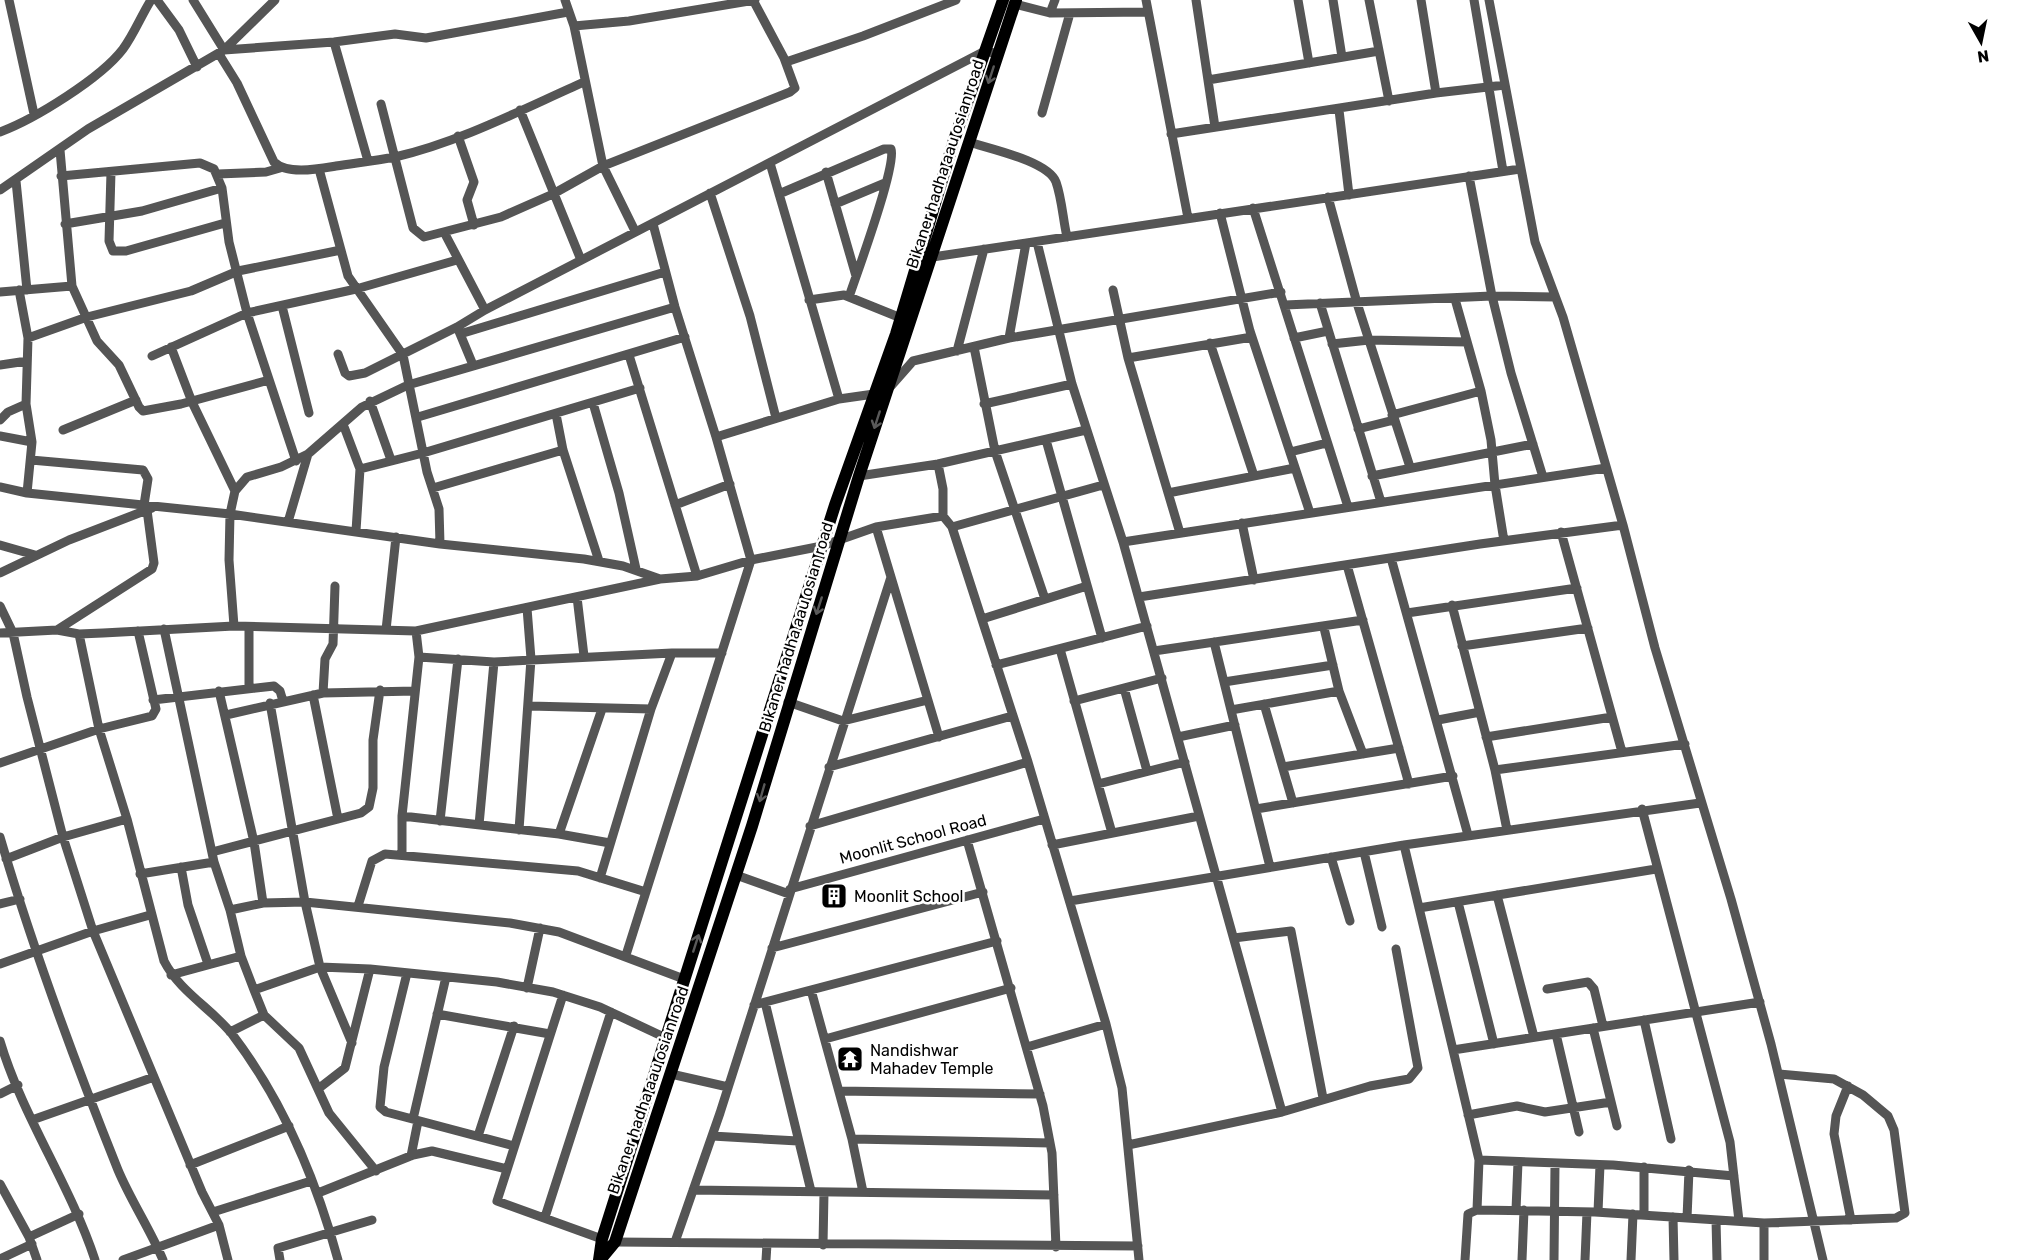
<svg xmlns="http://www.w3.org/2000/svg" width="2023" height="1260" viewBox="0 0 2023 1260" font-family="Rubik,sans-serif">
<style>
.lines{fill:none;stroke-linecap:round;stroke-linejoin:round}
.minor{stroke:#555;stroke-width:9}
.major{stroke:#000;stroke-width:12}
.oneway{stroke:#595959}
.labels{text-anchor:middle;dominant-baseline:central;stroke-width:5;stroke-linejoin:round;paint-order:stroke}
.street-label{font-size:16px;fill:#000;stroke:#fff}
.poi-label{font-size:16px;fill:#000;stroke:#fff;text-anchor:start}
</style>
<rect width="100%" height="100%" fill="#fff"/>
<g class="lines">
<path class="minor" d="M9,0L34,114
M157,0L179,30L197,67
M193,0L224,50L334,42L395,34L426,38L568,12
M565,0L574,26L603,166L635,231
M1146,0L1188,218
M1196,0L1215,127
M1298,0L1309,63
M1333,0L1342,57
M1369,0L1389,101
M1421,0L1436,93
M1474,0L1503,171
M1489,0L1535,242L1563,317L1623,525L1655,648L1731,899L1771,1044L1823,1260
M1015,4L1050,13L1148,12
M1050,13L1055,0
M574,26L629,21L755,0
M334,42L368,161
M219,54L237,83L274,162C287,175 318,169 336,166C355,163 375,161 395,157C460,142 523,109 584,82
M786,62L863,36L956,0
M1208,80L1379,51
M381,104L413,228L424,237L501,217L553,194L603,166L790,92L795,88L784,58L753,0
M520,110L581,260
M1339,110L1349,195
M1042,113L1070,13
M0,132C35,119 101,78 123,49C134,34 141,16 151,0
M1171,134L1436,93L1505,85
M458,136L474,182L467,200L474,225
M969,142C990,149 1048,161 1056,182C1062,199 1063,220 1067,237
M60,150L72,286L97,341L119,365L139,407L143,411L181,404L269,380
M770,163L839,399
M319,169L348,276L403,355L427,472L439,509L440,544
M111,172L109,241L113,251H126L225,223
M826,172L856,276
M218,174L266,172L280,168
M61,176L200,163L214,169L222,188L229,242L247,313L296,461
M1469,176L1492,296L1511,373L1543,477
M16,181L27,290
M0,190L88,129L224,50L275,0
M710,193L750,316L776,418
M779,194L884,149H891C897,165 857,273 849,297
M1328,197L1357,303L1410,467
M835,204L885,183
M1253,208L1348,507
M1220,213L1250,331L1310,513
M65,224L142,211L222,188
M445,234L485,310
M1037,242L1072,384L1123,542L1282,1112
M926,258L1520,169
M19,290L28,338L26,404L32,442L27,493
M1113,290L1128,358L1180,533
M0,292L72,286
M1455,299L1481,391L1491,440L1495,485L1504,541
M809,300L844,295L901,318
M1320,303L1381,502
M1285,305L1492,296L1555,297
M282,306L309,413
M458,329L473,365
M460,334L665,272
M28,338L87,317L191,291L238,271L341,250
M1009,338L1026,243
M1294,338L1328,331
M1210,343L1254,476
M1332,344L1369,340L1467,342
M171,347L192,402L235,491
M974,347L995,451L1045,599
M957,351L984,249
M338,354L345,373L349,376L365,373L457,327L485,310L985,51L998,54
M629,355L697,576
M152,356L247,313L356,289L457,260
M1128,358L1252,337
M0,365L27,361
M891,386L913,361L1009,338L1281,292
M370,401L391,460
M593,403L619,493L636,569
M984,404L1072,384
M556,414L563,450L599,561
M1392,415L1481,391
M418,417L685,337
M0,420L8,412L26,404
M343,424L360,469L356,531
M1358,429L1394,420
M63,430L136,400
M0,436L32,442
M716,437L839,399L874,394
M1046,440L1102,638
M1290,452L1327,443
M31,460L143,470L148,479L144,505
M938,464L943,489V516
M360,469L423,453L640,388
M859,476L938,464L1086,430
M1372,476L1533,444
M0,487L27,493L230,514L440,544L584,559L623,566L660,579L697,576L751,560L822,546L876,527L943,516L952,527L1028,762L1106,1024L1122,1088L1139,1260
M433,488L563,450
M1168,493L1295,468
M675,505L730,484
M288,522L308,454
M1242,523L1254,580
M876,527L939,737
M952,527L1103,485
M1561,532L1622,752
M1123,542L1606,468
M0,545L35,555
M1391,558L1468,835
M1347,565L1409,784
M0,573L69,540L152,508
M577,597L584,656
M1139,597L1480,544L1623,525
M1452,605L1495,770L1507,830
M0,606L13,633L27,697L63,837L93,931L202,1192L219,1225L228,1260
M1407,613L1577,588
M982,619L1087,586
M234,626L229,560L230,514L235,491L247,477L281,467L308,454L362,407L408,385L675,307
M249,628V687
M1324,628L1339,691L1363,754
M164,629L214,862L230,910L241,956L254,990L264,1015L299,1048L329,1113L376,1171
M57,630L152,569L154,563L147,510
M386,630L396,537
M0,633L57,630L79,634L103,633L234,626L416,631L660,579
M79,634L99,729L127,819L164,961C180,992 211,1008 232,1034C283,1101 316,1179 338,1260
M1214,642L1270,867
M1462,646L1588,628
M1060,649L1098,784L1185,762
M1154,651L1363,620
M419,657L494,662L672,653H722
M996,665L1147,626
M1224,682L1333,665
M1124,688L1147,771
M219,691L254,842L263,903
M323,693L325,659L333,644L335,586
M313,695L338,819
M153,700L274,686L280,691L283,701
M1074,701L1162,678
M788,702L843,721L928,700
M270,703L305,902L320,967L352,1043
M1264,704L1293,803
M529,706L651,709
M1231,710L1339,691
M226,715L323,693L415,691
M1438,720L1480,712
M1178,737L1235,725
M1486,737L1612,717
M0,763L99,729L152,716L156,709L138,631
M829,767L1012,716
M1283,767L1399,748
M1495,770L1685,744
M1098,784L1112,833
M1256,809L1453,776
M1642,809L1730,1142L1739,1221
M402,816L559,834L610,843
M440,821L458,659
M479,825L494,662
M810,826L1028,762
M519,830L531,659L527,608
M559,834L602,709
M0,837C33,950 74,1060 118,1170C131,1201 150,1229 163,1260
M967,840L1043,1106L1052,1153L1056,1247
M1052,845L1199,816
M1404,845L1453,1050L1760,1002
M212,852L361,813L369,807L373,788V740L380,690
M1364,852L1382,927
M402,853V816L419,657L416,631
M1331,857L1350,921
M6,859L63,837L127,819
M181,867L188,905L208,964
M140,874L214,862
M736,875L789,894
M600,878L651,709L672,653
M790,889L1044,819
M1497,895L1534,1037
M1070,901L1404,845L1700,803
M1458,902L1494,1044
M0,904L20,899
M358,906L372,861L385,854L578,871L646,892
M1419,908L1656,869
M230,910L263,903L305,902L510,923L559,932L684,979
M1234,938L1291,931L1323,1098
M772,948L983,892
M626,955L751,560L716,437L675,307L653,224
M0,964L93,931L150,915
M407,973L384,1067L380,1107L386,1112L514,1146
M171,975L241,956
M527,988L540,928
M1547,989L1588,982L1594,989L1603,1026
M254,990L320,967L370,969L497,982L553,992L600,1007L666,1038
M811,990L852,1139L863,1192
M563,995L497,1201L602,1239
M765,1002L811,1191
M754,1005L997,941
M437,1014L550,1034
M1644,1020L1671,1139
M1593,1028L1617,1126
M230,1032L264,1015
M1556,1034L1579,1132
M825,1039L1011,988
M0,1041C23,1118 70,1184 95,1260
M1027,1047L1106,1024
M1453,1050L1479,1160L1477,1210
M671,1074L728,1087
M1848,1086L1836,1116L1834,1134L1851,1220
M318,1089L345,1068L370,969
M839,1091L1040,1094
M0,1094L18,1085
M1468,1115L1517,1106L1545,1112L1611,1102
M413,1119L446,977
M32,1120L154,1077
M478,1136L514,1026
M712,1136L798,1141
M852,1139L1050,1143
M1128,1145L1282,1112L1370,1086L1409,1079L1418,1068L1396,949
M411,1156L418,1121
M1479,1160L1613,1165L1734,1176
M190,1165L289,1126
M0,1184L29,1237L37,1260
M693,1190L1054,1195
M318,1193L413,1155L432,1151L507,1169
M1516,1210L1518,1162
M213,1212L311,1181
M1598,1212L1600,1165
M1644,1215V1167
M545,1217L611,1012
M1673,1217L1674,1260
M1687,1218L1689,1170
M1716,1220L1717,1260
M29,1237L79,1214
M615,1242L1138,1246
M675,1242L720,1113L891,577
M823,1245L824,1192
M0,1259L32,1244
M123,1260L219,1225
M280,1260L278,1248L372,1220
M766,1260L767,1244
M1465,1260L1468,1214L1477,1210L1595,1212L1764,1223L1896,1218L1905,1213L1894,1130L1888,1116L1863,1095L1834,1079L1779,1074
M1522,1260L1524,1210
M1554,1260L1555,1164
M1585,1260L1587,1212
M1631,1260L1633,1214
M1764,1260V1223"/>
<path class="major" d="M599,1260L602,1239L835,505L896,334L954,140L1003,0
M600,1260L615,1242L752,826L859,476L1016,0"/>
</g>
<defs><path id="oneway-shaft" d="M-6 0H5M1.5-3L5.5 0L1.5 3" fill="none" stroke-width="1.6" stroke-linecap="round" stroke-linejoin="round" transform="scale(1.5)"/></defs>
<g class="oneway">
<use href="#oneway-shaft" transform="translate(991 75) rotate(108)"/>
<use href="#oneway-shaft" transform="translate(877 420) rotate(108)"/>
<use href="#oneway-shaft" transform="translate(819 606) rotate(108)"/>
<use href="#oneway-shaft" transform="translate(762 793) rotate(106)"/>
<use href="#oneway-shaft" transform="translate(696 943) rotate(-72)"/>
</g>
<defs>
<symbol id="building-square" viewBox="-11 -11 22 22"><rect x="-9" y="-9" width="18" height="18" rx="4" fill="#000" stroke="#fff"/><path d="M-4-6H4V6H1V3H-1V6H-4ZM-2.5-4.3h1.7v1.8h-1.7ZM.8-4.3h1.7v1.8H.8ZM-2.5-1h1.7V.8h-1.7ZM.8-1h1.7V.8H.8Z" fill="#fff"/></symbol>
<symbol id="temple-square" viewBox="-11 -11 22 22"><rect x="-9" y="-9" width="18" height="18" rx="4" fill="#000" stroke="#fff"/><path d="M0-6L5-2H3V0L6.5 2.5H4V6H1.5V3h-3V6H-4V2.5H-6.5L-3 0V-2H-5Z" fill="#fff"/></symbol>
</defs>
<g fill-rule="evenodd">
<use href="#building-square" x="819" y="881" width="30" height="30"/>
<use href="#temple-square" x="835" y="1044" width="30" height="30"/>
</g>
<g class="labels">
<g class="street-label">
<text transform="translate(945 164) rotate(-72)">Bikaner hadha aau osian road</text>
<text transform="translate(796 627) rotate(-73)">Bikaner hadha aau osian road</text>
<text transform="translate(913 839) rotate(-15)">Moonlit School Road</text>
<text transform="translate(648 1090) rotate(-71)">Bikaner hadha aau osian road</text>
</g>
<g class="poi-label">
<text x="854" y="896">Moonlit School</text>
<text x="870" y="1050">Nandishwar<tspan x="870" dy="18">Mahadev Temple</tspan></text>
</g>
</g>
<g transform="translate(1981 42) rotate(171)" stroke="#ffffff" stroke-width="4.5" paint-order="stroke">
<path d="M0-4.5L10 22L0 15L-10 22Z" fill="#000000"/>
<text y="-9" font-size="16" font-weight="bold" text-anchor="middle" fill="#000000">N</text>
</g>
</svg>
